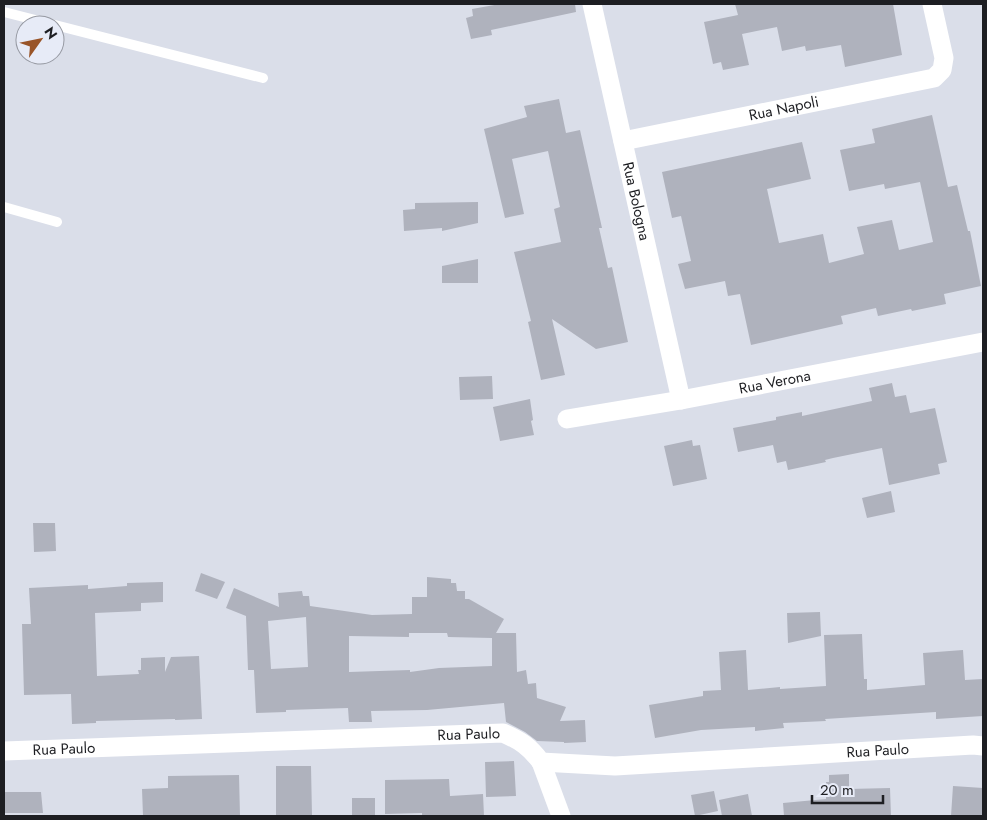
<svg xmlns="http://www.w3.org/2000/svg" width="987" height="820" viewBox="0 0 987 820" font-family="Jost,sans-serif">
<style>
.building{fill:#afb2bd;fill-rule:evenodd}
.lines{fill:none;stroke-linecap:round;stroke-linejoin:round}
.lane{stroke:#fff;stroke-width:10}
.street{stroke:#fff;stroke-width:19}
.labels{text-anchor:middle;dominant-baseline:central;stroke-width:5;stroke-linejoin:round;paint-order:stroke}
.street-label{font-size:15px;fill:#1d1e22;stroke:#e7ebf7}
</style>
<rect width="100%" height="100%" fill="#dadee9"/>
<path class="building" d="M500,4H575L576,12L491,30L492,35L471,39L466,18L473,16L472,9Z
M735,4H893L902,55L845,67L841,45L806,51L805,46L782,51L777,27L742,34L749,65L723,70L721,62L713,64L704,22L738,15Z
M559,99L566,133L580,130L602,228H599L608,268L612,267L628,342L596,349L552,319L565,375L541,380L528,322L531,321L514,252L561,242L554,209L560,207L548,151L512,159L524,214L505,218L484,129L527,117L524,106Z
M932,115L948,187L957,185L968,231H970L981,286L944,294L946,304L912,311L911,309L878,316L876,308L841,316L843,324L751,345L740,294L728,296L725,281L685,289L678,264L691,261L681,216L672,218L662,172L802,142L811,179L767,189L779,243L823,234L829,263L864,254L857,227L892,220L899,250L933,242L920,182L885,189L884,184L849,191L840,150L875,143L872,129Z
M478,202V223L442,231V228L404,231L403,210L415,209V203Z
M478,259V283H442V266Z
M492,376L493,399L460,400L459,377Z
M892,383L895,397L906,395L910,413L935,408L947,462L938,464L940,474L889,485L882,448L833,458L825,460L826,462L788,470L786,461L777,463L773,445L738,452L733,428L776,420V417L802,412V416L872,401L869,388Z
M530,399L533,420L531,421L534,435L500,441L493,407Z
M692,440L693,446L700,445L707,479L673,486L664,446Z
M891,491L895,512L867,518L862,498Z
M33,523H55L56,551L34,552Z
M201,573L225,582L217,599L195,591Z
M427,577L451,579V583H456L457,591H465V599H469L504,619L496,633H516L517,672L526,670L528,684L536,683L537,698L566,707L560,721L585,720L586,742L564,743V742L537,741L525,732L506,722L504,703L427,710L371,711L372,722H349L348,708L286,710V712L256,713L254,670H248L246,616L226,608L234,588L279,607L278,593L302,591L303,596H309L310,606L372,615L412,614V597H427ZM306,617L308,667L271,669L268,621ZM409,633H447L448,637L492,638V666L439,668L410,672V670L349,672V636L409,637Z
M163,582V602L141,603V611L95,613L97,676L139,674L138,670H141V658L165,657V672L171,657L199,656L202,719L175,720V719L96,721V723L72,724L71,694L24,695L22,624H31L29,588L88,585V589L127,586V583Z
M820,612L821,636L788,643L787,613Z
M862,634L864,679H867V690L925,685L923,653L963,650L965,680L983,679V716L936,719V712L825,719L826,721L783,723L784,728L755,731V727L701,730L655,738L649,705L703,696V691L721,690L719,652L746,650L748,690L780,687V689L826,686L824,635Z
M514,761L516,796L486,797L485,762Z
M276,766H311L312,816H276Z
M849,774V789L890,788L891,816H784L783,803L826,799V782H829V775Z
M239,775L240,816H143L142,789L168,788V776Z
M449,779L450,796L483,794L484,816H422V813L385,814V780Z
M953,786L983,788V816H951Z
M714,791L718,811L695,816L691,795Z
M4,792H41L43,813H4Z
M748,794L752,816H722L719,800Z
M352,798H375V816H352Z"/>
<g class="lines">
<path class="lane" d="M4,12L55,25
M55,25L263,78
M4,207L57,222"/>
<g class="street">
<path id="s1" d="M592,4L681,400"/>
<path id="s2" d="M623,141L934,78L942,70L944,58L932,4"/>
<path id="s3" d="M567,419L681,400L983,342"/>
<path id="s4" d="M4,751L503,733C521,741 529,746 541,762L615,766L973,745L983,746"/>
<path d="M541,762L561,816"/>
</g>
</g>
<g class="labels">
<g class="street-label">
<text stroke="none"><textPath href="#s2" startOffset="164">Rua Napoli</textPath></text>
<text stroke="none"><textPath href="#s1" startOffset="202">Rua Bologna</textPath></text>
<text stroke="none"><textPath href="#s3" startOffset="211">Rua Verona</textPath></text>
<text stroke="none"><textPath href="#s4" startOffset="465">Rua Paulo</textPath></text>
<text stroke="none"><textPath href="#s4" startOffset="60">Rua Paulo</textPath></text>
<text stroke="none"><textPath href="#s4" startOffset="885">Rua Paulo</textPath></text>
</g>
</g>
<rect width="987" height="820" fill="none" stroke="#1d1e22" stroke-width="10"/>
<g transform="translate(40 40) rotate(57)"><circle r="24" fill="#e7ebf7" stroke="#9699a2"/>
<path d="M0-4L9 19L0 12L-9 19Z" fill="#995428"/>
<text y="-8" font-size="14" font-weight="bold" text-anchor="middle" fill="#1d1e22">N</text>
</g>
<path d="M812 795v8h71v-8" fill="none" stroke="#1d1e22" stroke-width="2.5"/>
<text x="820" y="795" font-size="15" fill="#1d1e22" stroke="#e7ebf7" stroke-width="4" paint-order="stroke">20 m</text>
</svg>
